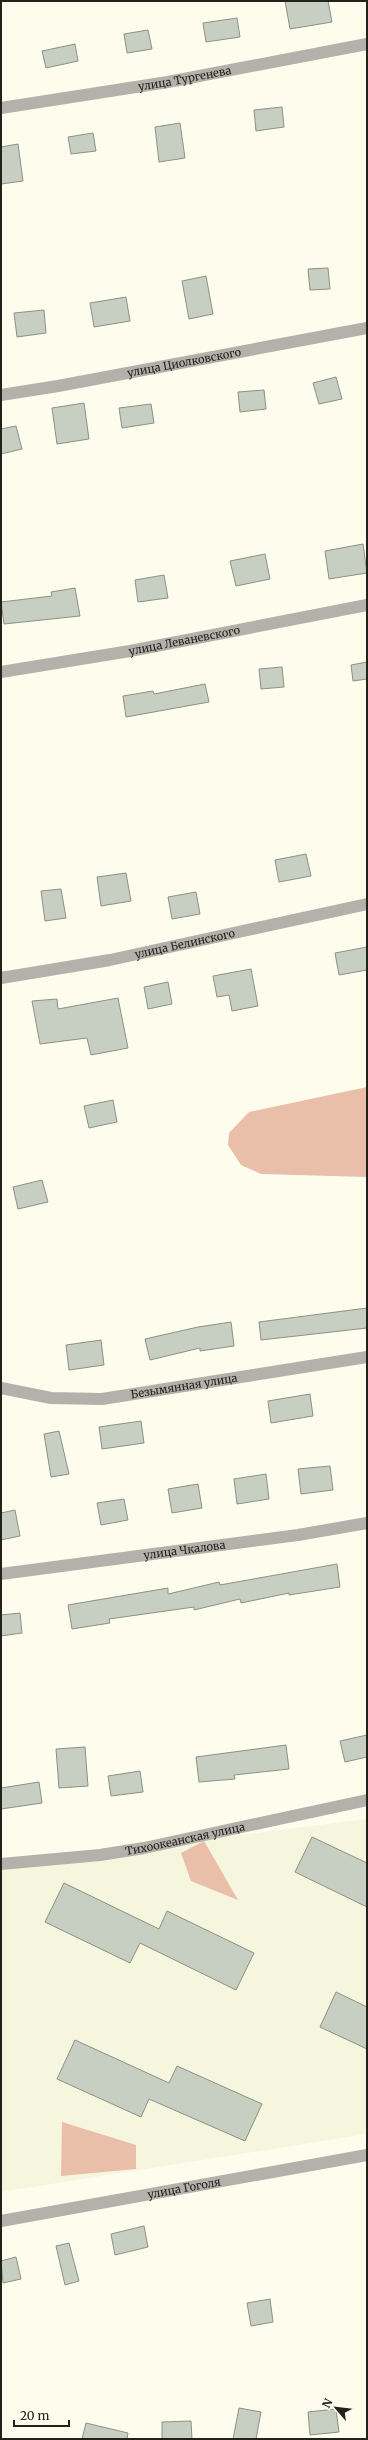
<svg xmlns="http://www.w3.org/2000/svg" width="368" height="2440" viewBox="0 0 368 2440" font-family="Merriweather,serif">
<style>
.built{fill:#f6f5dd}
.green{fill:#e9bfa9}
.building{fill:#c6cfc1;stroke:#8b9285}
.lines{fill:none;stroke-linecap:round;stroke-linejoin:round}
.minor{stroke:#b4b0aa;stroke-width:12}
.labels{text-anchor:middle;dominant-baseline:central;stroke-width:3.5;stroke-linejoin:round;paint-order:stroke}
.street-label{font-size:11px;fill:#22211b;stroke:#fefded}
</style>
<rect width="100%" height="100%" fill="#fefded"/>
<path class="built" d="M367,1819V2134L1,2192V1865Z"/>
<path class="green" d="M367,1087V1177L261,1174L241,1165L228,1145L229,1133L249,1112Z
M204,1841L238,1900L191,1881L181,1853Z
M62,2122L136,2145V2169L61,2176Z"/>
<path class="building" d="M285,1H328L332,22L290,29Z
M237,18L240,37L206,42L203,23Z
M148,30L152,49L127,53L124,34Z
M75,44L78,61L46,68L42,51Z
M282,107L284,127L256,131L254,110Z
M180,123L185,158L159,162L155,127Z
M93,133L96,151L71,154L68,137Z
M18,144L23,181L1,184V147Z
M328,268L330,289L310,290L308,269Z
M206,276L213,314L189,319L182,281Z
M126,297L130,321L94,327L90,303Z
M44,310L46,333L17,337L14,313Z
M336,377L342,399L319,404L313,383Z
M264,390L266,409L240,412L238,392Z
M84,403L89,439L57,444L52,408Z
M151,404L154,423L122,428L119,408Z
M16,426L22,449L1,454V429Z
M363,544L367,573L329,579L325,551Z
M265,554L270,579L236,586L230,561Z
M164,575L168,598L138,602L135,580Z
M75,588L80,616L4,624L1,602L52,596L51,592Z
M367,662V679L353,681L351,665Z
M282,667L284,687L261,689L259,669Z
M205,684L209,702L126,717L123,696L153,691L154,694Z
M306,854L311,876L279,882L275,860Z
M126,873L131,901L101,906L97,877Z
M61,889L66,918L45,921L41,891Z
M196,892L200,914L172,919L168,897Z
M367,947V970L339,975L335,953Z
M251,969L258,1006L232,1011L229,995L217,997L213,976Z
M168,982L172,1004L148,1009L144,987Z
M118,998L128,1048L91,1055L87,1038L40,1044L32,1001L57,999L58,1009Z
M113,1100L117,1122L89,1128L84,1106Z
M42,1180L48,1202L18,1209L13,1187Z
M367,1308V1328L261,1340L259,1322Z
M231,1322L234,1346L200,1351V1348L150,1360L145,1339L198,1327Z
M101,1340L104,1365L69,1370L66,1345Z
M310,1394L313,1416L271,1423L268,1401Z
M141,1421L144,1443L102,1449L99,1427Z
M59,1431L69,1474L51,1477L44,1434Z
M330,1466L333,1490L301,1494L298,1469Z
M266,1474L269,1499L237,1504L234,1479Z
M198,1484L202,1508L172,1513L168,1489Z
M124,1499L128,1520L101,1525L97,1503Z
M15,1510L20,1536L1,1540V1513Z
M337,1564L340,1587L289,1595V1593L241,1603L240,1599L194,1610V1607L109,1619L110,1623L72,1629L68,1605L168,1588V1594L219,1582L220,1585Z
M20,1613L22,1633L1,1636V1615Z
M367,1735V1757L345,1762L340,1741Z
M286,1745L289,1769L234,1775L235,1779L199,1782L196,1757Z
M85,1747L88,1786L59,1788L56,1749Z
M140,1771L143,1792L111,1796L108,1776Z
M39,1782L42,1803L1,1809V1788Z
M312,1837L367,1863V1907L295,1872Z
M64,1883L159,1929L167,1911L254,1953L236,1990L140,1943L130,1963L45,1922Z
M336,1992L367,2007V2049L320,2027Z
M75,2040L169,2083L177,2066L262,2104L245,2141L149,2099L141,2117L57,2079Z
M144,2226L148,2247L115,2255L111,2234Z
M69,2243L79,2281L65,2285L56,2246Z
M16,2257L21,2279L3,2283L1,2261Z
M270,2299L273,2322L251,2326L247,2303Z
M239,2408L261,2412L256,2439H233Z
M336,2409L339,2432L310,2435L308,2412Z
M191,2421L192,2439H162V2422Z
M86,2423L128,2433L127,2439H82Z"/>
<g class="lines">
<g class="minor">
<path id="s1" d="M1,108L168,82L367,44"/>
<path id="s2" d="M1,395L58,386L367,328"/>
<path id="s3" d="M1,672L130,651L367,605"/>
<path id="s4" d="M1,978L110,960L367,904"/>
<path id="s5" d="M1,1388L51,1398L102,1399L367,1357"/>
<path id="s6" d="M1,1574L298,1535L367,1523"/>
<path id="s7" d="M1,1864L100,1855L144,1848L367,1800"/>
<path id="s8" d="M1,2221L367,2155"/>
</g>
</g>
<g class="labels">
<g class="street-label">
<text stroke="none"><textPath href="#s1" startOffset="186">улица Тургенева</textPath></text>
<text stroke="none"><textPath href="#s2" startOffset="186">улица Циолковского</textPath></text>
<text stroke="none"><textPath href="#s3" startOffset="186">улица Леваневского</textPath></text>
<text stroke="none"><textPath href="#s4" startOffset="187">улица Белинского</textPath></text>
<text stroke="none"><textPath href="#s5" startOffset="185">Безымянная улица</textPath></text>
<text stroke="none"><textPath href="#s6" startOffset="185">улица Чкалова</textPath></text>
<text stroke="none"><textPath href="#s7" startOffset="186">Тихоокеанская улица</textPath></text>
<text stroke="none"><textPath href="#s8" startOffset="186">улица Гоголя</textPath></text>
</g>
</g>
<rect width="368" height="2440" fill="none" stroke="#22211b" stroke-width="4"/>
<g transform="translate(336 2408) rotate(298)" stroke="#fefded" stroke-width="3" paint-order="stroke">
<path d="M0-3L7 15L0 10L-7 15Z" fill="#22211b"/>
<text y="-6" font-size="11" font-weight="bold" text-anchor="middle" fill="#22211b">N</text>
</g>
<path d="M14 2420v6h55v-6" fill="none" stroke="#22211b" stroke-width="2"/>
<text x="20" y="2420" font-size="12" fill="#22211b" stroke="#fefded" stroke-width="3" paint-order="stroke">20 m</text>
</svg>
